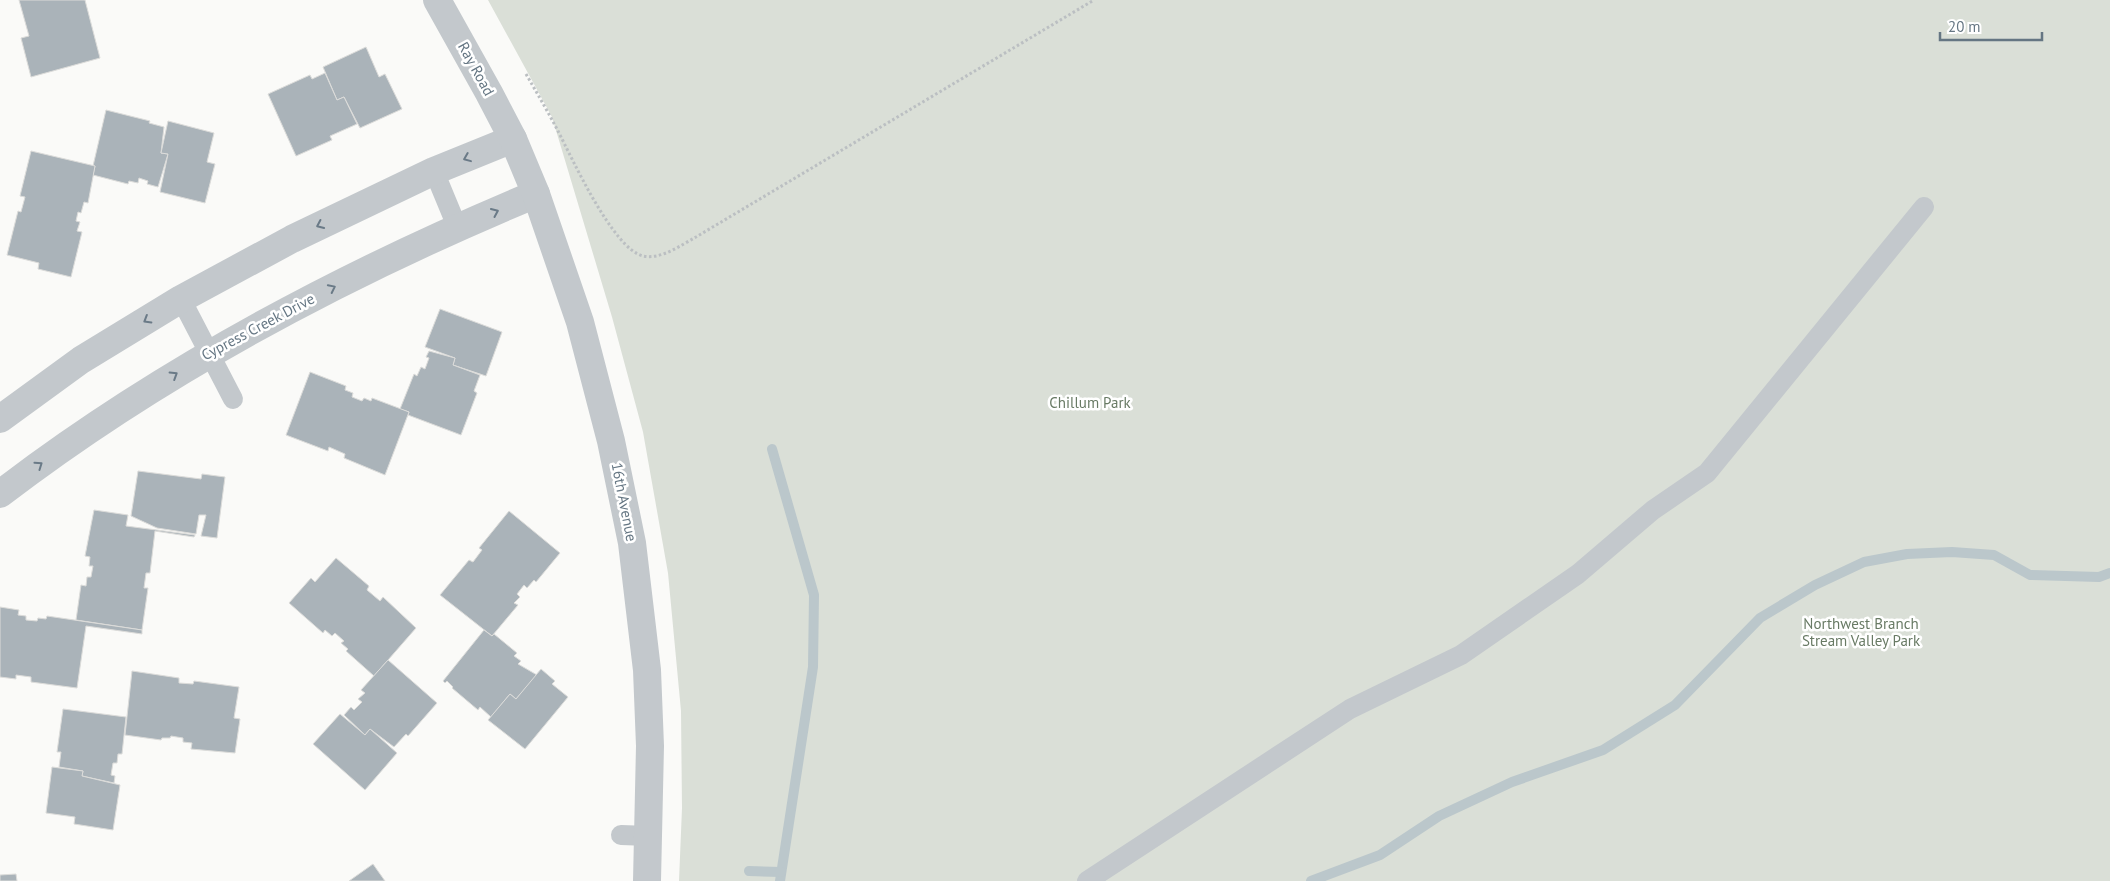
<svg xmlns="http://www.w3.org/2000/svg" width="2110" height="881" viewBox="0 0 2110 881" font-family="'PT Sans',sans-serif">
	<rect width="100%" height="100%" fill="#fafaf8"/>
	<path fill="#dadfd7" d="M488 0H2110V881H679L682 808 681 711 668 573 643 432 612 317 552 117Z"/>
	<g fill="none" stroke-linecap="round" stroke-linejoin="round">
		<g stroke="#bbc7cb" stroke-width="10">
			<path d="M772 449 814 595 813 667 780 881"/>
			<path d="M749 871 781 872"/>
			<path d="M1311 881 1380 855 1439 816 1512 782 1603 750 1675 705 1760 618 1815 585 1864 562 1907 554 1952 552 1994 555 2030 575 2099 577 2110 573"/>
		</g>
	</g>
	<g fill="#aab3b9" stroke="#dcdcda">
		<path d="M19 0H85L100 58 31 77 21 38 29 36Z"/>
		<path d="M366 47 379 77 385 74 402 109 360 128 344 97 337 100 323 67Z"/>
		<path d="M325 73 337 100 344 97 357 124 330 136 332 140 296 156 268 94 310 75 312 79Z"/>
		<path d="M106 110 150 121 149 123 164 127 161 153 168 154 158 187 147 184 148 181 139 178 138 183 129 181 128 184 93 175 95 166H93Z"/>
		<path d="M168 121 214 133 207 162 215 164 205 203 160 192 168 154 161 153Z"/>
		<path d="M31 151 95 166 88 203 84 202 81 213 78 212 76 221 80 222 77 231 82 232 71 277 38 269 39 263 7 255 18 211 21 212 25 197 20 196Z"/>
		<path d="M440 309 502 332 486 376 453 365 455 358 425 347Z"/>
		<path d="M429 351 455 358 453 365 480 375 474 391 477 393 461 435 408 415 409 412 400 409 414 374 417 376 421 367 425 369 429 358 426 357Z"/>
		<path d="M310 372 346 386 345 390 353 393 352 397 362 401 364 398 371 401 372 398 409 412 385 475 344 458 345 454 329 447 328 451 286 435Z"/>
		<path d="M138 471 201 479 202 474 225 477 217 538 201 536 206 515H199L196 534 157 528 131 516Z"/>
		<path d="M94 510 128 515 126 526 195 535 194 537 155 531 150 573H146L144 588H148L142 630 76 620 81 585 86 586 87 577H91L93 566H89L90 557 85 556Z"/>
		<path d="M509 511 560 553 536 582 534 580 527 588 524 585 517 594 520 597 514 603 518 605 492 636 440 595 469 560 473 562 482 550 479 548Z"/>
		<path d="M336 558 369 586 367 590 380 601 383 597 416 628 374 676 346 651 348 649 341 643 344 641 335 633 332 636 325 630 323 633 289 603 311 578 315 582Z"/>
		<path d="M0 607 19 610 18 615 26 616V620L37 621 38 618 46 619 47 616 142 630V634L86 626 77 688 31 682V677L16 675V679L0 677Z"/>
		<path d="M484 630 492 636 494 634 517 653 514 656 521 661 518 664 537 675 516 699 510 694 491 717 480 707 478 710 452 688 453 687 447 681 445 683 443 681Z"/>
		<path d="M388 660 437 703 408 736 406 734 394 747 370 729 365 735 344 715 351 707 354 710 362 702 358 699 365 693 361 690Z"/>
		<path d="M541 669 555 681 552 684 568 697 525 749 488 720 510 694 516 699Z"/>
		<path d="M132 671 179 678V683L193 684 194 681 239 687 234 718 240 719 235 753 191 749 192 743 183 742V738L171 736 170 738H162L161 740 125 735Z"/>
		<path d="M63 709 126 717 122 754H118L117 763H113L111 775 115 776 114 783 82 776 83 771 59 767 61 752H57Z"/>
		<path d="M340 714 365 735 370 729 397 753 365 790 313 744Z"/>
		<path d="M52 767 83 771 82 776 120 785 113 830 74 824 75 817 46 813Z"/>
		<path d="M373 864 385 881H349Z"/>
		<path d="M16 874 17 881H0V875Z"/>
	</g>
	<g fill="none" stroke-linecap="round" stroke-linejoin="round">
		<path stroke="#bbbfc2" stroke-width="3" stroke-dasharray="2.5 2.5" stroke-linecap="butt" d="M526 74C537 93 548 112 558 131 572 158 613 249 643 256 661 260 681 245 696 237L1094 0"/>
		<g stroke="#c3c8cc" stroke-width="20">
			<path d="M434 171 458 229"/>
			<path d="M181 299 233 399"/>
			<path d="M621 835 649 836"/>
			<path d="M1087 881 1350 709 1461 655 1578 574 1653 510 1707 473 1924 207"/>
		</g>
		<g stroke="#c3c8cc" stroke-width="28">
			<path d="M0 419 81 360 181 299 292 239 434 171 513 139"/>
			<path d="M0 494C163 369 346 273 536 194"/>
		</g>
		<path stroke="#c3c8cc" stroke-width="28" d="M437 0 489 93 513 139 536 194 580 322 611 441 632 543 647 670 650 746 647 881"/>
	</g>
	<defs><path id="oneway-chevron" d="M-2-3.5L2.5 0L-2 3.5" fill="none" stroke-width="1.6" stroke-linecap="round" stroke-linejoin="round" transform="scale(1.25)"/></defs>
	<g stroke="#6a7a87">
		<use href="#oneway-chevron" transform="translate(467 158) rotate(158)"/>
		<use href="#oneway-chevron" transform="translate(495 212) rotate(-24)"/>
		<use href="#oneway-chevron" transform="translate(320 225) rotate(155)"/>
		<use href="#oneway-chevron" transform="translate(332 288) rotate(-26)"/>
		<use href="#oneway-chevron" transform="translate(147 320) rotate(149)"/>
		<use href="#oneway-chevron" transform="translate(174 375) rotate(-32)"/>
		<use href="#oneway-chevron" transform="translate(39 465) rotate(-35)"/>
	</g>
	<g text-anchor="middle" stroke-width="5" stroke-linejoin="round" paint-order="stroke">
		<g font-size="15" fill="#657683" stroke="#fff">
			<text transform="translate(476 69) rotate(61)" y="5">Ray Road</text>
			<text transform="translate(258 327) rotate(-28)" y="5">Cypress Creek Drive</text>
			<text transform="translate(624 502) rotate(79)" y="5">16th Avenue</text>
		</g>
		<g font-size="15" fill="#687a64" stroke="#fff">
			<text x="1090" y="408">Chillum Park</text>
			<text x="1861" y="629">Northwest Branch<tspan x="1861" dy="17">Stream Valley Park</tspan></text>
		</g>
	</g>
	<path d="M1940 32v8h102v-8" fill="none" stroke="#657683" stroke-width="2.5"/>
	<text x="1948" y="32" font-size="15" fill="#657683" stroke="#ffffff" stroke-width="4" paint-order="stroke">20 m</text>
</svg>
